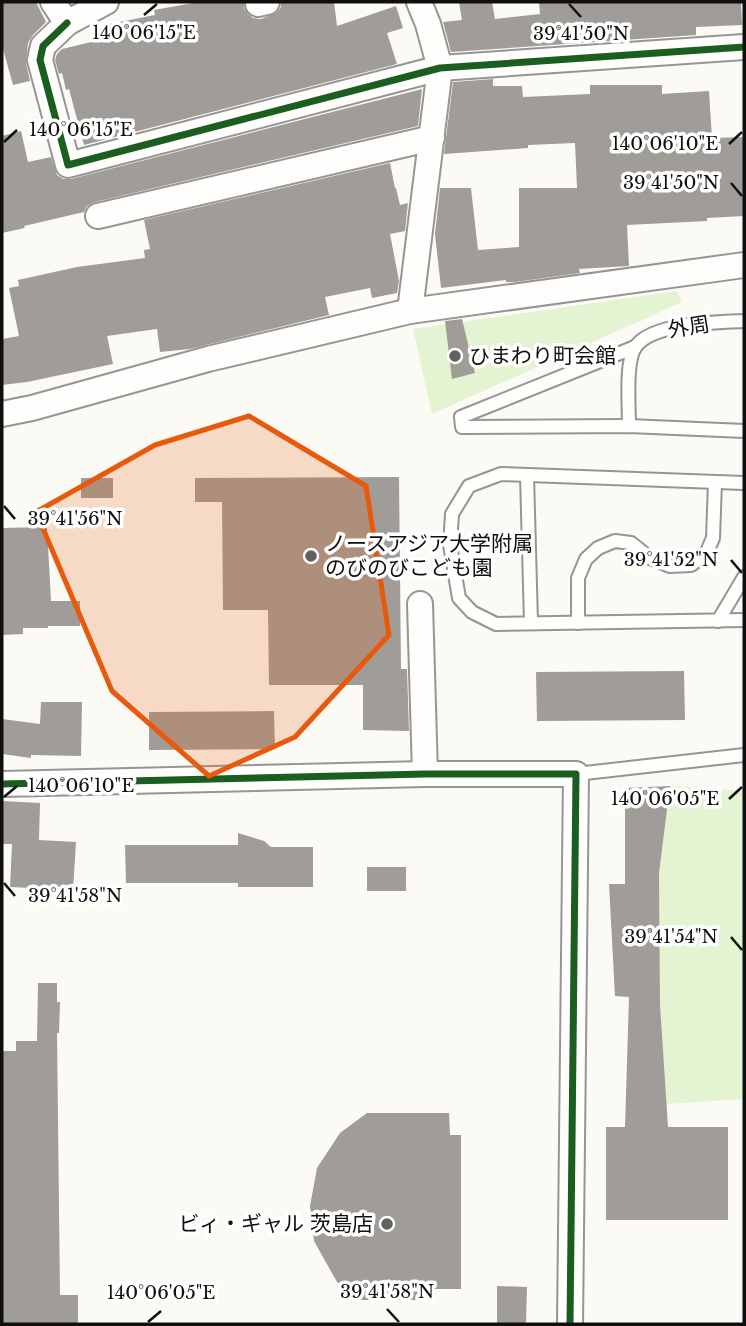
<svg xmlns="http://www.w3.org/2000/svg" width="746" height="1326" viewBox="0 0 746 1326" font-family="'Libre Baskerville','Noto Sans JP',serif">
	<rect width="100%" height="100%" fill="#fcfaf4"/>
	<g fill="#e4f3d1">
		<path d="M677 291 682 302 432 414 413 329Z"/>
		<path d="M670 786 744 791V1099L666 1104 660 1004 659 873Z"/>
	</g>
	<g fill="#a09d99">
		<path d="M2 2H36L46 22 33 35 28 43 26 63 30 81 13 85 2 45Z"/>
		<path d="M199 2H244V8L248 14 253 18 261 19 276 13 281 7V2H334L337 26 396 6 403 28 387 33 397 64 84 145 69 89 66 90 62 73 59 74 55 60 57 54 62 49 112 37 109 24 155 15 154 10Z"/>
		<path d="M459 2H492L495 19 540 14 539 2H741L742 25 696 27V35L451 52 443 22 462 20Z"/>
		<path d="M493 79V86H522L523 97 590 94V85H662V94L709 91 712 138 744 137V216L707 218V221L627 225 629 266 579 269 580 273 515 282H506V280L441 288 435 234 440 188H471L478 250 519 247V188H577L575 143 528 145V148L444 154 453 82Z"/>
		<path d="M422 89 418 126 95 202 87 206 84 212 24 226 25 228 2 233V136L21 131 28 162 51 157 57 175 63 179H71Z"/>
		<path d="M390 163 395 188H396L400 205 408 203 405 231 390 234 399 281 397 293 372 298 370 288 325 297 329 315 190 349 160 352 157 329 107 336 113 364 27 382 2 385V339L19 336 9 288 19 286 18 280 77 267 145 258 144 250 150 249 144 220Z"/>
		<path d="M462 319 475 373 452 379 445 321Z"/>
		<path d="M399 477 401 669H407L409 731 363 730V685H269L268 610H223L222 502H195V478Z"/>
		<rect x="81" y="478" width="32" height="20"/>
		<path d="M47 527 51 601H80V626H48V628H23V634L2 635V528Z"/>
		<path d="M684 671 685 720 537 721 536 672Z"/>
		<path d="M41 702H82L81 756 31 755V758L2 754V719L40 724Z"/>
		<path d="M274 711 275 749 149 750V712Z"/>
		<path d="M670 786 659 873 660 1004 668 1127H728V1220H606V1127H625L629 997 615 996 609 884H625V788Z"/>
		<path d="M3 801 40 803 39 840 76 842 73 890 10 887 12 844H2Z"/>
		<path d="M238 833 264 841 271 847H313V887H238V883H126L125 845H238Z"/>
		<rect x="367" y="867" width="39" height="24"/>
		<path d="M38 983H57V1002H60L59 1033H57L60 1295H78V1324H2V1051H16V1041H37Z"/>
		<path d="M367 1113H449L450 1135H461V1289H426V1300H360L337 1282 314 1241 310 1206 317 1168 340 1133Z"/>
		<path d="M497 1286 527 1287 526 1324H497Z"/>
	</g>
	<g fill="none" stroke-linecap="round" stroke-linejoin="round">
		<defs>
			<g id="lane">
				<path d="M635 347 461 417 462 427 629 426 744 431"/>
				<path d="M629 426C629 406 625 360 636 346 653 323 717 322 744 321"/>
				<path d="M527 475 531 623"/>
				<path d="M744 483 501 474 469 486 452 514 450 545 459 598 472 612 496 624 744 620"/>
				<path d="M718 621 744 577"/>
				<path d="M578 623V578L586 559 598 548 615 541 631 543 650 558 670 566 691 565 706 554 713 538 715 482"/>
				<path d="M576 774 744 755"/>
			</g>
			<g id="street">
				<path d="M53 2 67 23 106 2"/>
				<path d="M258 4 267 2"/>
				<path d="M67 23 43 46 40 60 68 165 440 68 744 47"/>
				<path d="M98 216 432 138"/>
				<path d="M410 311 440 68 428 24 419 2"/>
				<path d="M2 414 32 408 208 359 410 311 744 265"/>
				<path d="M420 604 425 774"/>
				<path d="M2 784 425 774H576L570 1324"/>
			</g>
		</defs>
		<use href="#lane" stroke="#969592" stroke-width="16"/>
		<use href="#street" stroke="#969592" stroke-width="28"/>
		<use href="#lane" stroke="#fffefd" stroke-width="12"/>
		<use href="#street" stroke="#fffefd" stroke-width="24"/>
		<defs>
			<g id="cycleway">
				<path d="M67 23 43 46 40 60 68 165 440 68 744 47"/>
				<path d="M2 784 425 774H576L570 1324"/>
			</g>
		</defs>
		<use href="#cycleway" stroke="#fff" stroke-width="11"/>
		<use href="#cycleway" stroke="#1b5e20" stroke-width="7"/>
	</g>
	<path fill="#e8590c" fill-opacity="0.2" stroke="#e8590c" stroke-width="5" stroke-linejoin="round" d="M249 416 366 486 389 635 295 737 209 776 112 691 36 512 155 445Z"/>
	<path fill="none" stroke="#0f0f0f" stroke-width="2.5" d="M569 4 581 17M144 15 157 4M4 142 17 130M729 144 742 132M731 183 742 196M4 506 15 519M731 560 742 573M4 797 17 786M729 799 742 787M4 883 15 896M731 937 742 950M387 1309 399 1322M148 1322 161 1311"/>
	<g fill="#62615f" stroke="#fff" stroke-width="2.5">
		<circle cx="455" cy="356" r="7"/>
		<circle cx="311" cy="556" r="7"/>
		<circle cx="387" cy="1224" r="7"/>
	</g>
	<g text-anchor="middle" stroke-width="7" stroke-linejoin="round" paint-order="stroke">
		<g font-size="21" fill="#0f0f0f" stroke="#fff">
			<text transform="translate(689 327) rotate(-9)" y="7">外周</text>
		</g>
		<g font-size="21" fill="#0f0f0f" stroke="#fff" text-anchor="start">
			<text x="469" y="363">ひまわり町会館</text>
			<text x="325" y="551">ノースアジア大学附属<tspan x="325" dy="24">のびのびこども園</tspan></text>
			<text x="373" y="1231" text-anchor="end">ビィ・ギャル 茨島店</text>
		</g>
	</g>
	<g font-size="18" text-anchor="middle" fill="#0f0f0f" stroke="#fff" stroke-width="7" stroke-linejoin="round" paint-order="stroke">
		<text x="144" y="39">140°06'15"E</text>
		<text x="581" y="40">39°41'50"N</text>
		<text x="81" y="136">140°06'15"E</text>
		<text x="665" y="150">140°06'10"E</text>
		<text x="671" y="189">39°41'50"N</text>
		<text x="75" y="525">39°41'56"N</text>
		<text x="671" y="566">39°41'52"N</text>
		<text x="81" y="792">140°06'10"E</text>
		<text x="665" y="805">140°06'05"E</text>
		<text x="75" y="902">39°41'58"N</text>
		<text x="671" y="943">39°41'54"N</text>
		<text x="387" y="1298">39°41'58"N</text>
		<text x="161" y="1299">140°06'05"E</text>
	</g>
	<rect width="746" height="1326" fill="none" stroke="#0f0f0f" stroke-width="7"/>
</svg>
